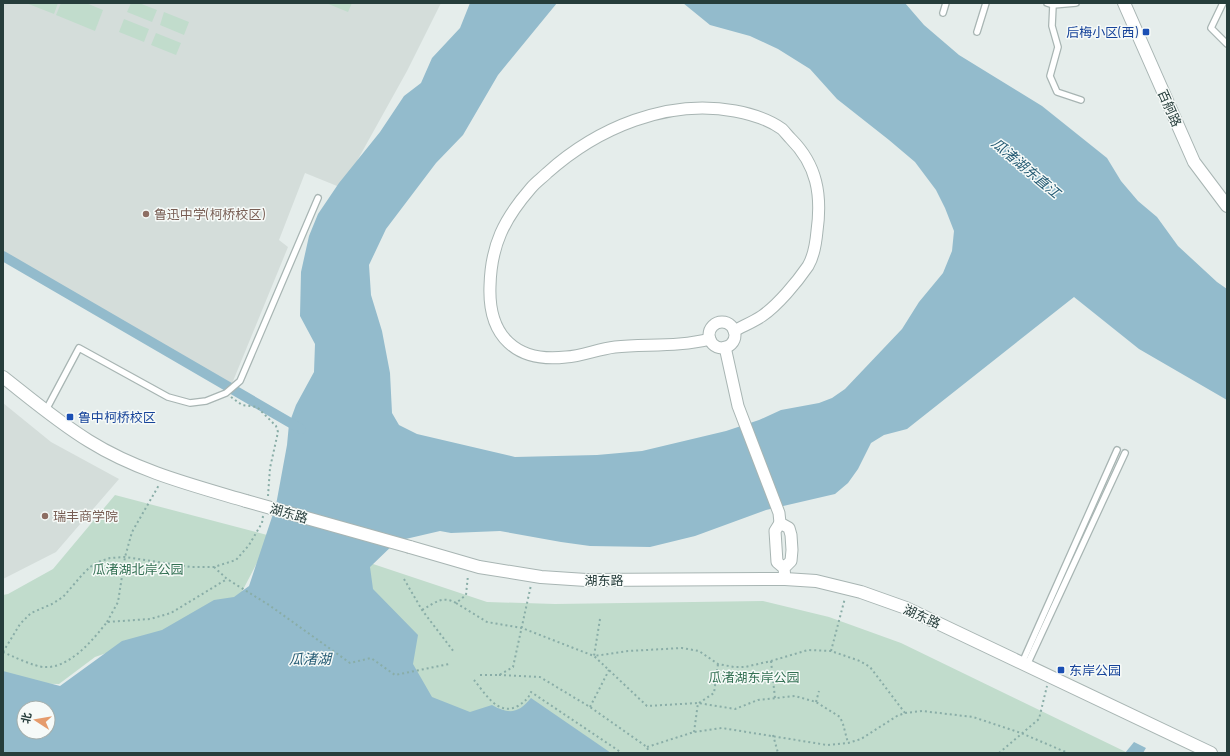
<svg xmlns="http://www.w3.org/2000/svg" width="1230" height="756" viewBox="0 0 1230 756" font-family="Barlow,'Noto Sans SC',sans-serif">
	<rect width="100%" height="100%" fill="#e5edeb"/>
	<g fill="#d4ddda">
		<path d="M3 3H441L407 71 342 188 305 173 279 240 288 247 231 386 3 256Z"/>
		<path d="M3 403 51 442 119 479 56 552 3 579Z"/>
	</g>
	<g fill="#c1dccc">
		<path d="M26 3H58L54 14Z"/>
		<path d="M61 3H86L103 10 95 31 56 15Z"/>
		<path d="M131 3H139L157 10 152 22 127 12Z"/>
		<path d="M326 3H352L348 12Z"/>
		<path d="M164 12 189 22 184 35 160 25Z"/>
		<path d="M124 19 149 29 144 42 119 32Z"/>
		<path d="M156 33 181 43 176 55 151 45Z"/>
		<path d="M115 495 271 536 235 605 150 638 95 657 59 684 14 683 3 677V595L8 594 53 569Z"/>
		<path d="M367 562 487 602 555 604 763 601 829 617 901 643 1128 753H608L510 722 425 705 364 593Z"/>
	</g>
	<g fill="#93bbcc" fill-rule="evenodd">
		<path d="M470 3H557L498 75 463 135 436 163 386 229 369 265 371 295 382 331 390 373 392 413 399 425 417 434 515 457 597 455 642 451 726 431 759 420 781 410 819 403 832 398 845 389 902 329 919 302 943 273 952 251 954 231 945 208 936 190 915 162 889 140 837 99 810 69 778 49 750 36 710 25 683 3H905L924 25 959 55 1042 106 1107 158 1121 181 1138 201 1157 217 1178 246 1217 282 1227 289V400L1139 349 1074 297 907 429 884 435 871 443 858 469 848 483 835 494 766 510 695 536 650 547 590 546 561 542 500 531 451 533 440 531 397 541 370 567 373 589 418 635 413 664 432 697 470 712 492 705C509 715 519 713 531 698L611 753H3V671L60 686 122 641 162 630 214 600 234 597 249 586 276 505 287 445 289 424 296 405 314 372 315 344 300 316 301 272 309 236 318 214 339 183 380 132 404 96 421 83 432 58 460 28ZM24 708H48V732H24Z"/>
		<path d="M1134 742 1146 748 1143 753H1125Z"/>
	</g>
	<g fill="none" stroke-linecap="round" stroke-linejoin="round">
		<path stroke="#93bbcc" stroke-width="10" d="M3 256 301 429"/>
		<defs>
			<g id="service">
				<path d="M1047 3 1053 5 1076 3"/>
				<path d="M1223 3 1211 28 1227 44"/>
				<path d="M1053 5 1052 26 1058 47 1050 76 1057 92 1081 100"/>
				<path d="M943 13 946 3"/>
				<path d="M977 32 986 3"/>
				<path d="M46 410 79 348 168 397 190 403 206 401 226 393 240 381 318 198"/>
				<path d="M1022 663 1117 450"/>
				<path d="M1027 665 1125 453"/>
			</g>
			<g id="minor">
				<circle cx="722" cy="335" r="13"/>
				<path d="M710 339C679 347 646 344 615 347 598 349 582 356 566 357 516 363 488 336 490 286 491 245 504 219 531 188 536 182 542 178 547 173 597 128 668 98 735 111 751 114 768 119 782 129 785 132 788 136 791 139 817 165 822 195 817 231 816 242 814 256 808 266 797 282 778 305 762 316 753 322 743 326 734 331"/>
				<path d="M725 347 738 406 779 513 780 523"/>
				<path d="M784 568 777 562 775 531 780 523 789 528 791 535 792 550 791 561 784 568 785 579"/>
			</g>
			<g id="tertiary">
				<path d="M1124 3 1194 162 1227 206"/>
				<path d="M3 377C31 399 58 422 89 441 137 471 192 485 246 501"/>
				<path d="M410 547 479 567 541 577 586 580 785 579 816 581 861 592 906 608 1211 753"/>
			</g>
		</defs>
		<use href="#service" stroke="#a8b5b3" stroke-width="8"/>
		<use href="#minor" stroke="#a8b5b3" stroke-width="13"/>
		<use href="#tertiary" stroke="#a8b5b3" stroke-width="14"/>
		<g stroke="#89ada7" stroke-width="2" stroke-dasharray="2 3" stroke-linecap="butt">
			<path d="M231 397 242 405 257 407 276 426 278 432 270 468 268 496"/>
			<path d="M214 567 227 579 269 605 350 663 371 658 395 675 449 664"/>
			<path d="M404 579 422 610 454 652"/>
			<path d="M456 603 487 622 522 628 594 656 647 706 698 703 735 709 758 700 795 696 816 702 840 717 843 724 848 743"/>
			<path d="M422 610C435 603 442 595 456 603L466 595 468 575"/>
			<path d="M600 619 594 656 628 651 682 648 699 651 718 664 734 667H745L771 661 808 650 831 651 860 661 870 667 905 713"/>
			<path d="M107 622 118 602 125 557 132 532 159 485"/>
			<path d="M831 651 845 598"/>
			<path d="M3 652 20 624 31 613 52 604 63 597 82 575 90 567 98 562 110 558 125 557 191 567H214L236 560 249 545 262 523 263 516"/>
			<path d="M3 652C12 656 35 667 44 667 69 669 93 640 107 622L150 619 171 613 227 579"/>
			<path d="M771 661 775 698"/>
			<path d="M480 675H499L513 667 531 585"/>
			<path d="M499 675 540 677 590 707 647 747 649 753"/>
			<path d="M474 680C485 693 498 717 518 706 524 702 529 698 531 692L622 753"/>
			<path d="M816 702 819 691"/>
			<path d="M699 703 714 693 718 664"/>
			<path d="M590 707 609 670"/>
			<path d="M694 732 698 703"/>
			<path d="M773 735 778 753"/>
			<path d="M647 747 694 732 722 728 827 745 848 743 861 739 897 716 905 713 922 711 973 717 1021 733 1068 753"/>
			<path d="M999 753 1039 719 1047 686"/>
		</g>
		<use href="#service" stroke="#fff" stroke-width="5.5"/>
		<use href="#minor" stroke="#fff" stroke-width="11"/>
		<use href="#tertiary" stroke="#fff" stroke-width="12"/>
		<defs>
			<path id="tertiary-bridge" d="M246 501 410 547"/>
		</defs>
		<use href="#tertiary-bridge" stroke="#a8b5b3" stroke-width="14" stroke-linecap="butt"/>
		<use href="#tertiary-bridge" stroke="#fff" stroke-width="12"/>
	</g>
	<g fill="#1a4fb4" stroke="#f6faf8" stroke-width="1.5">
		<rect x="1142" y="28" width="8" height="8" rx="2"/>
		<rect x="66" y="413" width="8" height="8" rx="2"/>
		<rect x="1057" y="666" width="8" height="8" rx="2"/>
	</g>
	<g fill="#8d6e63" stroke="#f6faf8" stroke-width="1.5">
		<circle cx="146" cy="214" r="4"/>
		<circle cx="45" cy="516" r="4"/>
	</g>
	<g text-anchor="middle" stroke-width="3" stroke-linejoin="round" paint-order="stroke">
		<g font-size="13" fill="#164399" stroke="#f6faf8" text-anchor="start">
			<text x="1138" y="37" text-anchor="end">后梅小区(西)</text>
			<text x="78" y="422">鲁中柯桥校区</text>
			<text x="1069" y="675">东岸公园</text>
		</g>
		<g font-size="13" fill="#263d3b" stroke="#f6faf8">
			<text transform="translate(1170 108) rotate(66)" y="5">百舸路</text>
			<text transform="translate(289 513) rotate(16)" y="5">湖东路</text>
			<text x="604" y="585">湖东路</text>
			<text transform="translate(922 616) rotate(24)" y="5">湖东路</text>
		</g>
		<g font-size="13" fill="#785e54" stroke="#f6faf8" text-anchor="start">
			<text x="154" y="219">鲁迅中学(柯桥校区)</text>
			<text x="53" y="521">瑞丰商学院</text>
		</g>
		<g font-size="13" fill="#347154" stroke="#f6faf8">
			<text x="138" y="574">瓜渚湖北岸公园</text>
			<text x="754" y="682">瓜渚湖东岸公园</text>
		</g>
		<g font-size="14" font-style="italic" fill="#255b74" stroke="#f6faf8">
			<text transform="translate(1026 168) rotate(40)" y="5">瓜渚湖东直江</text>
			<text x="310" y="664">瓜渚湖</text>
		</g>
	</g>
	<rect width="1230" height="756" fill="none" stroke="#263d3b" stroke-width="8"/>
	<g transform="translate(36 720) rotate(282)"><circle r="19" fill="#f6faf8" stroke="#a3aeac"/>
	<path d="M0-3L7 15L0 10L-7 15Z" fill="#e59b6c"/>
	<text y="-6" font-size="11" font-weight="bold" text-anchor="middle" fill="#263d3b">北</text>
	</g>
</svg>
